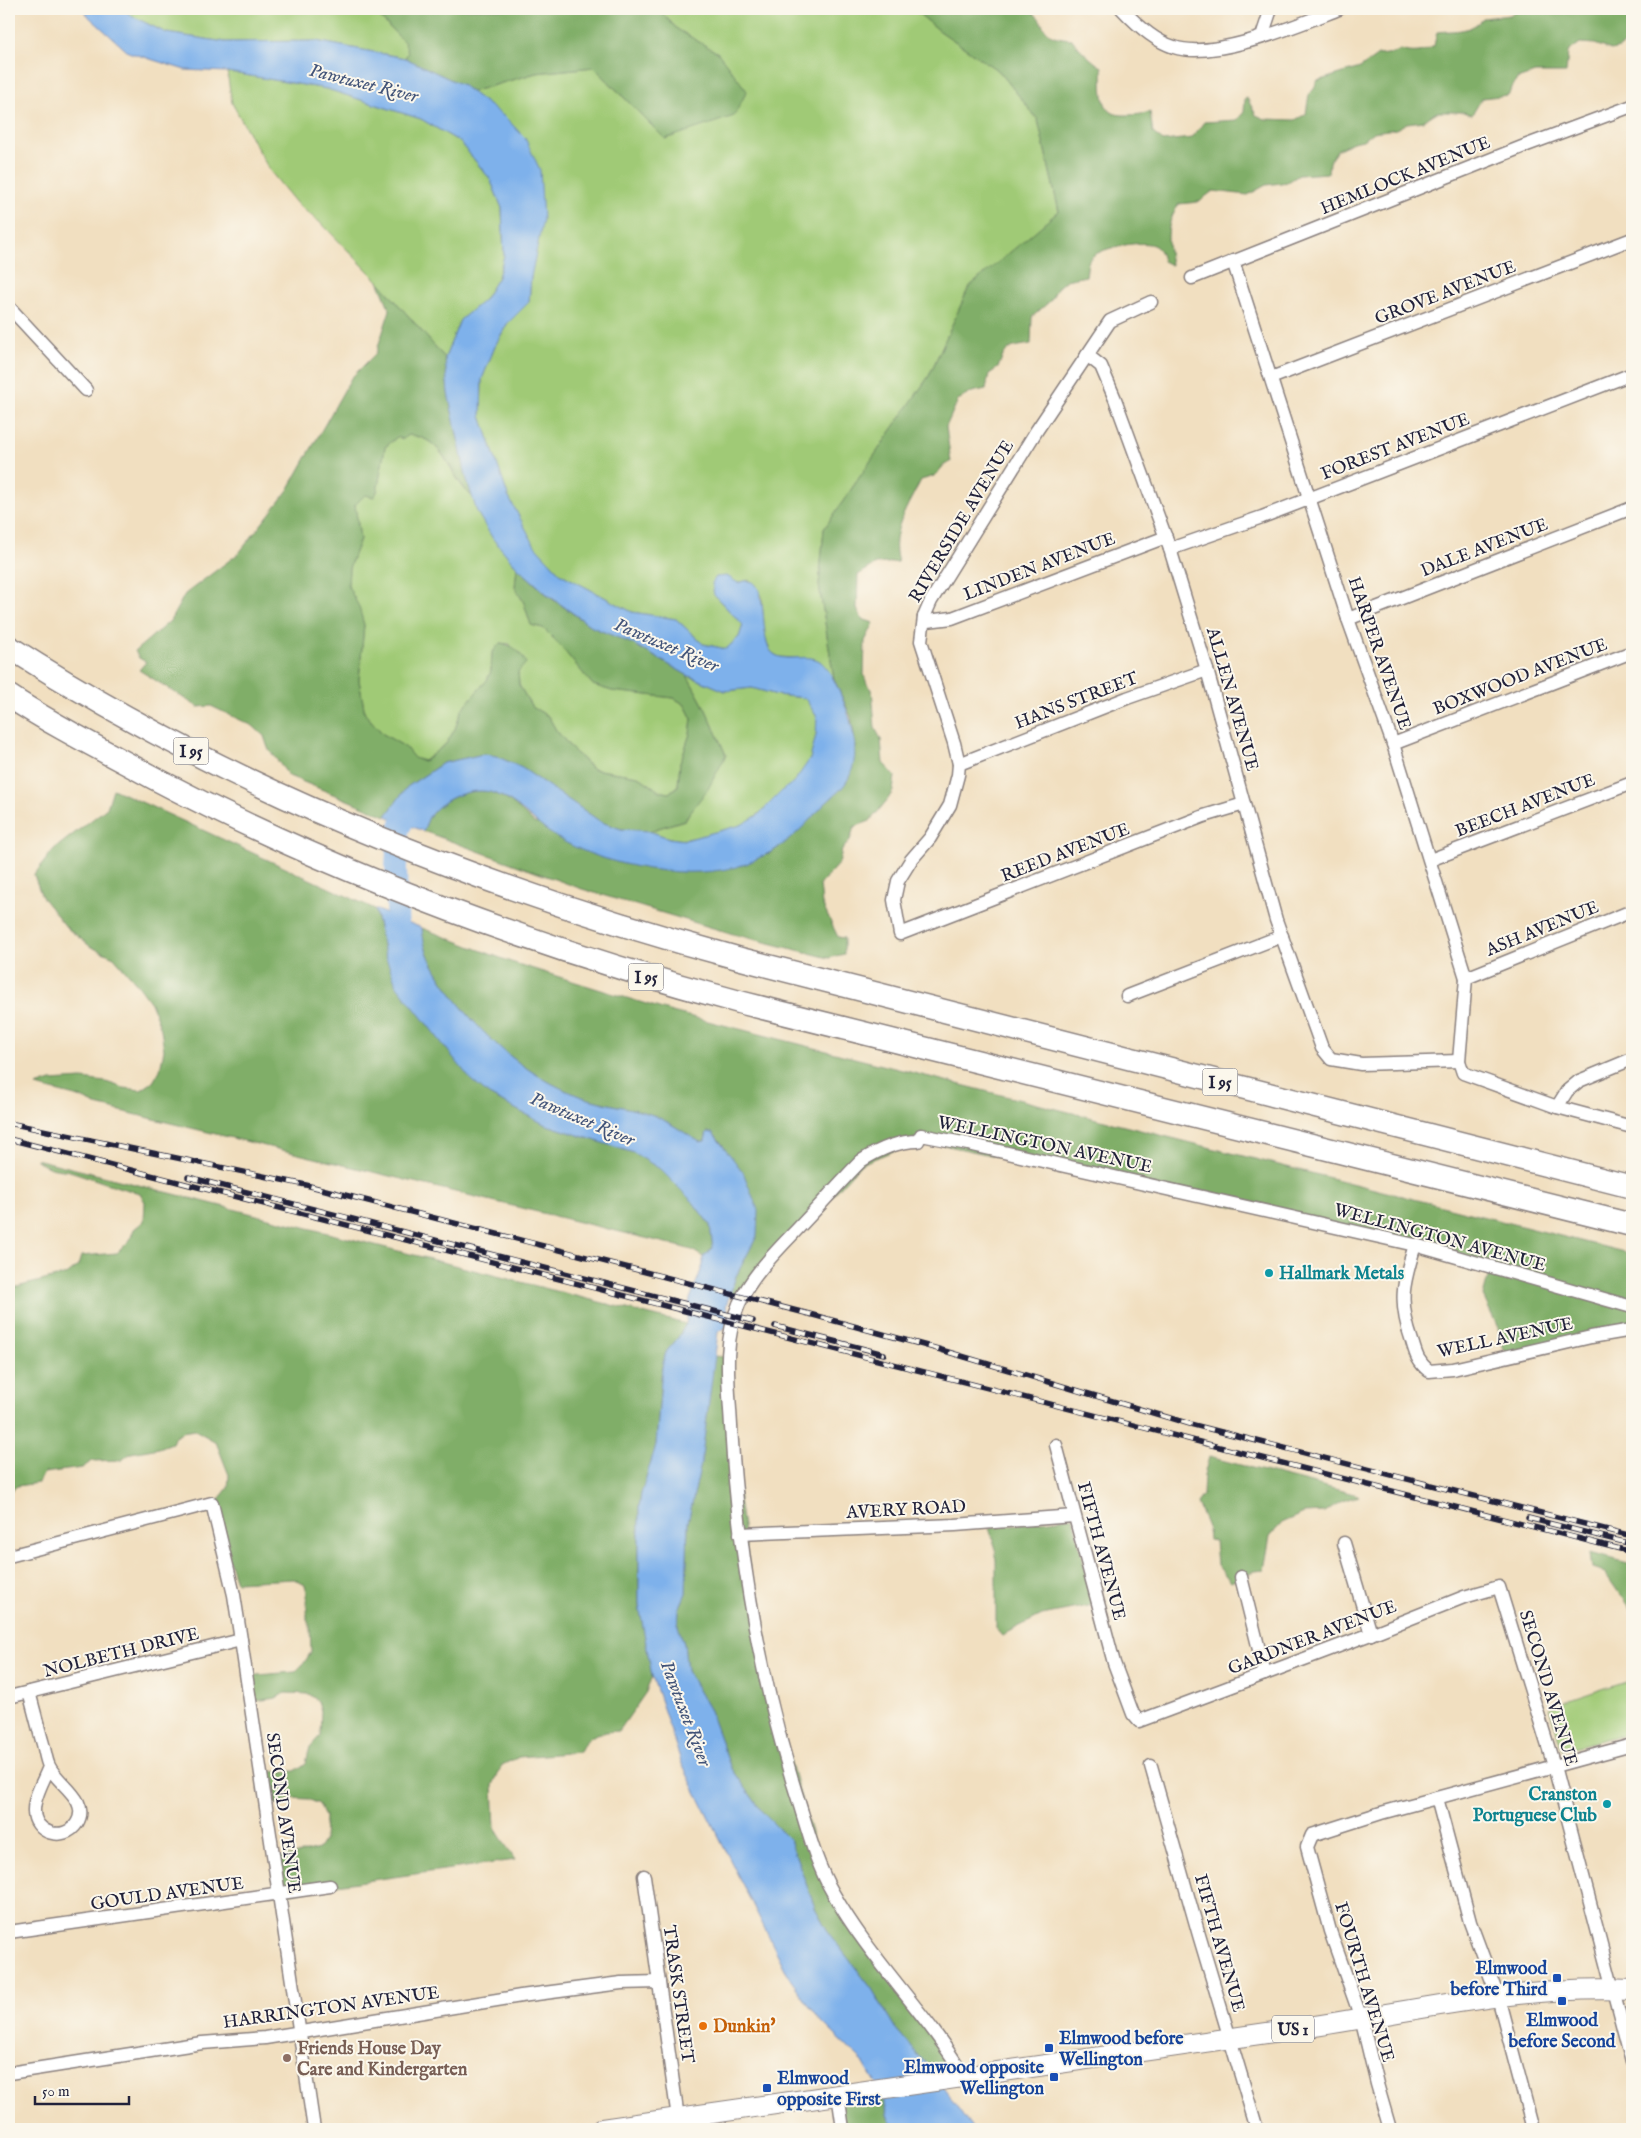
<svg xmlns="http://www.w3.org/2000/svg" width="1641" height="2138" viewBox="0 0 1641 2138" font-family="'IM FELL English',serif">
	<rect width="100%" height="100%" fill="#fbf7ec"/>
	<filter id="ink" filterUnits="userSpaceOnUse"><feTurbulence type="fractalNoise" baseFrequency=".02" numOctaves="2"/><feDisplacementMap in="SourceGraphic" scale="10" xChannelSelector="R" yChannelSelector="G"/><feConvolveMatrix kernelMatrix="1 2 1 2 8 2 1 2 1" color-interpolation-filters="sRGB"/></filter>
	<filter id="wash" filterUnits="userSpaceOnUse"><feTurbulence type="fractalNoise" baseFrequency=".0096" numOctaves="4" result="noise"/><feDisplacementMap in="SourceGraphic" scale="20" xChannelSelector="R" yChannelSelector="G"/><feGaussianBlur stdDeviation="1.12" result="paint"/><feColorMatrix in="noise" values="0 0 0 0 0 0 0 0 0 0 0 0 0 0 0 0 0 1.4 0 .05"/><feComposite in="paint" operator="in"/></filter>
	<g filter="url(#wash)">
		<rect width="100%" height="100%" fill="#f1dfc0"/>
		<g fill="#a0ca76" stroke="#617658">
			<path d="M125 9H372L405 43 408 53 405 58 316 41 225 42 166 33 130 15Z"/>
			<path d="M659 9H913L940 31 1000 72 1038 120 1059 212 969 287 929 376 824 529 819 585 834 679 821 662 814 659 779 657 771 652 764 637 762 596 749 580 738 583 714 595 743 625 739 637 726 649 703 644 676 619 632 612 561 574 535 547 508 496 481 416 482 379 496 344 507 324 529 302 531 277 506 118 471 92 536 73 594 67 665 139 718 53 677 29Z"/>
			<path d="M227 72 327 89 421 119 460 142 490 179 502 208 504 256 498 277 484 300 460 320 445 358 378 281 323 225 297 204 270 171 232 103Z"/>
			<path d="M409 435C443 438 447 469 466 491 468 493 470 494 472 496 476 501 475 509 478 514 490 533 502 551 517 567L515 587 524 603 531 625 543 628 556 641 593 685 612 691 674 698 685 705 692 719 690 734 680 763 678 785 669 793 659 791 638 776 593 769 571 748 556 730 548 716 532 707 519 685 518 672 510 644 500 643 492 653 491 671 487 680 462 709 455 729 446 744 424 761 414 759 405 747 383 734 365 714 359 680 364 625 348 586 349 568 360 539 355 505 365 495 377 492 385 447 397 437Z"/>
			<path d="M687 675 725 691 752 688 777 695 805 698C808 704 815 711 817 718 819 728 814 749 810 759 802 777 759 817 742 825 730 830 700 837 686 839 674 841 661 835 649 831L685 820 726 755 706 710Z"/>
			<path d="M1632 1679V1732L1562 1750 1549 1707Z"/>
		</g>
		<g fill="#80ae67" stroke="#516851">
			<path d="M372 9H658L677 29 718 53 747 91 734 116 665 139 594 67 536 73 471 92 462 85 405 58 408 53 405 43Z"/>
			<path d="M913 9H1031L1033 13C1041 18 1040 22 1045 29 1051 38 1063 38 1072 39 1075 45 1095 64 1102 67 1103 86 1098 114 1122 115 1132 115 1140 115 1150 112L1153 133 1163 141 1192 138 1204 122 1237 120 1244 112 1245 99 1247 98 1256 115 1265 119 1295 120 1306 114 1309 94 1314 89 1317 81 1360 68 1378 55 1395 53 1400 50C1413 54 1423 53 1434 46L1437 32C1456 30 1470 33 1483 18L1510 15 1518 9H1544L1568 13 1575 9H1632V40L1619 48 1611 50 1595 44 1580 43 1568 52 1566 73H1535L1517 79 1508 95 1482 98 1472 115 1463 112H1437L1423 121 1407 123 1396 129 1373 132 1363 140 1353 142 1337 150 1329 162 1328 173 1299 175 1288 182 1266 185 1248 195 1213 191 1198 202 1179 204C1165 223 1167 242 1171 265L1163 261C1161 254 1160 248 1153 245 1140 240 1096 248 1089 260 1087 264 1087 271 1086 276L1066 280 1058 287 1050 301 1032 317 1031 344C1008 348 1006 346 998 368L989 374 986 389 972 392 958 400 946 427 951 462 944 465 935 476 921 480C908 506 889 532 898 562L876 564 858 575 857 609 862 619 874 623 865 641 864 675 867 684 872 689 875 728 881 739 883 763 895 776 893 791 888 799 870 821 854 827 850 840 842 850 839 863 820 884 822 904 838 937 844 938V954L829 958 733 934 582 889 423 831C425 827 427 821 429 817 442 798 472 786 494 793 510 799 522 812 534 823L718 870 745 864 774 851 841 789 851 774 856 747 851 717 834 679 819 585 824 529 929 376 969 287 1059 211 1038 120 1000 72 940 31Z"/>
			<path d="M378 281 445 358 448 393 467 480 473 497C448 476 447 438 409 435L403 439 397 437 385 447 377 492 374 497 365 495 355 505 360 539 349 568 348 586 359 607 364 625 359 680 365 714 383 734 405 747 414 758 424 761 446 744 455 729 462 709 487 680 491 671 492 653 500 643C513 645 520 651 526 663L518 672 519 685 532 707 548 716 556 730 571 748 592 769 638 776 659 791 669 793 678 786 680 763 690 734 692 719 685 705 674 698 612 691 593 685 556 641 543 628 531 625 524 603 515 587 517 567 548 596 592 627 633 644 687 675 706 710 726 755 708 789 684 820 649 831 621 829 601 822 522 768 496 756 484 754 443 763 407 787 386 816 289 776 268 748 264 736 253 726 211 706 198 707 139 670 146 662 139 658 135 651 170 621 185 594 239 553 288 490 351 378 376 353 390 310Z"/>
			<path d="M113 789 375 909 386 958 489 1095 544 1124 634 1153 660 1168 693 1202 710 1225 713 1248 703 1257 692 1250 674 1245 96 1105 79 1097 36 1086 51 1081 82 1079 106 1082 124 1088 141 1090 153 1082 160 1070 164 1050 161 1029 151 1003 137 984 114 957 91 947 67 928 42 897 34 875 54 849 107 808Z"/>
			<path d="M422 928 511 962 672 1012 1632 1254V1328L1507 1353 1504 1350 1498 1328 1483 1296 1491 1266 1388 1239 920 1140 861 1164 738 1301 730 1296 736 1276 757 1236 723 1145 713 1133 707 1132 705 1141 700 1142C684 1133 667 1120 650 1114 624 1106 594 1103 569 1092 520 1070 482 1036 451 993 437 973 423 953 422 928Z"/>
			<path d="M36 1159 686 1324 678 1338 666 1352 662 1367 656 1445 641 1494 639 1508V1605L652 1676 646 1692 619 1731C601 1732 587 1733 580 1752L519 1757 502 1765 493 1785 495 1828 515 1860 315 1888 279 1897 272 1860 319 1849 324 1841 325 1816 319 1804 308 1799 290 1798 284 1802 266 1806 259 1772 295 1771 306 1763 310 1747 320 1736 321 1711 318 1701 309 1694 285 1693 276 1698 256 1701 245 1676 295 1672 304 1663 311 1652 310 1626 307 1619V1592L305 1585 294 1579 236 1582 212 1508 228 1488 229 1475 216 1442 195 1430 182 1432 175 1436 172 1443 159 1448 131 1453 122 1460 92 1461 82 1468 44 1473 38 1483 17 1486 9 1493V1287H17L68 1274 78 1266 81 1256 117 1253 130 1240 134 1229 144 1221 145 1202 140 1193C117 1188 98 1180 76 1173 59 1167 52 1173 36 1159Z"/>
			<path d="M714 1356 727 1357 734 1466 765 1674 823 1874 962 2072 933 2076 926 2064 895 2028 872 1989 830 1935 815 1908 790 1840 763 1813 730 1766 709 1709 687 1671 684 1644 678 1626 679 1609 686 1593 688 1522 701 1463Z"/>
			<path d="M1209 1457 1358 1495 1359 1496 1342 1501 1324 1512 1304 1513 1283 1522 1270 1536 1264 1570 1254 1571 1231 1582 1217 1565 1215 1541 1209 1540 1208 1530 1197 1503 1203 1495 1204 1475Z"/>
			<path d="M1073 1517 1093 1605 1042 1615 1002 1635 996 1628V1549L989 1528Z"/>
			<path d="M1590 1553 1632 1564V1612L1605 1573 1592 1569Z"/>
			<path d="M880 2091 890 2120 897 2129H840L842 2094Z"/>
		</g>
		<g fill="#7eb1eb" stroke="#506a93">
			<path d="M84 9H125L130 15 166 33 225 42 316 41 405 58 462 85 506 118 525 138 540 170 543 219 531 277 529 302 507 324 496 344 482 379 481 416 508 496 535 546 561 574 632 612 676 619 703 644 726 649 739 637 743 625 714 595 712 583 716 577 727 576 738 583C741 582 746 580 749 581 768 582 760 636 770 650 781 666 807 651 821 662 831 671 837 686 842 698 854 725 864 764 841 789 834 796 826 802 819 810 803 827 788 844 767 854 760 857 753 861 746 864 692 883 604 867 556 837 536 825 515 800 494 793 472 786 442 798 429 817 427 821 425 827 423 831L386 816 407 787 443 763 484 754 496 756 522 768 601 822 621 829 649 831 669 838 685 840 741 825 758 815 784 789 794 782 810 759 816 735 817 717 805 698 777 695 752 688 725 691 687 675 633 644 592 627 548 595 517 567 493 539 477 512 467 480 448 393 445 358 460 320 484 300 498 277 504 256 502 208 490 179 460 142 421 119 327 89 227 72 185 70 128 52 87 15Z"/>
			<path d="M375 909 422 928C423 953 437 973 451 993 482 1036 520 1070 569 1092 594 1103 624 1106 650 1114 667 1120 684 1133 700 1142L705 1141 707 1132 713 1133 743 1172 758 1210 757 1236 736 1276 726 1306 729 1316 727 1327 718 1332 701 1463 688 1522 686 1593 679 1609 678 1626 684 1644 687 1671 709 1709 730 1766 763 1813 790 1840 815 1908 830 1935 872 1989 895 2028 926 2064 973 2129H897L890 2120 880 2091 863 2062 820 2020 790 1979 682 1764 652 1676 639 1605V1508L641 1494 656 1445 662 1367 666 1352 678 1338 686 1324 690 1299 703 1265V1257L713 1248 710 1225 693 1202 660 1169 634 1153 544 1124 489 1095 471 1080 397 986 386 958Z"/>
		</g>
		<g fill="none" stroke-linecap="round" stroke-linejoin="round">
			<path stroke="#7eb1eb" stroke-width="22" d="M402 948 398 940 396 868 398 830 412 804 420 798"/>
		</g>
	</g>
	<g filter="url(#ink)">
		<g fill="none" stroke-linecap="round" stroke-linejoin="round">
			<defs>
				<g id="street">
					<path d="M1122 9C1136 24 1154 41 1174 47 1214 61 1300 24 1339 9"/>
					<path d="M1262 36 1271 9"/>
					<path d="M1233 261 1348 619 1393 744 1466 978 1459 1061 1463 1073 1557 1107 1632 1127"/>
					<path d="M1192 278 1527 145 1632 106"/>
					<path d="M1151 302 1110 321 1037 430 931 601 924 617 921 641 954 743 959 764 958 775 950 805 930 838 911 860 898 881 894 900 900 934 1204 816 1244 804"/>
					<path d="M9 307 86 390"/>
					<path d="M1087 355 1101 366 1115 399 1170 549 1207 670 1276 920 1322 1048 1331 1059 1361 1064 1459 1061"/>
					<path d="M1271 378 1632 239"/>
					<path d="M1170 549 1262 517 1632 374"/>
					<path d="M924 617 927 621 952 618 1166 537"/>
					<path d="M1348 619 1632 508"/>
					<path d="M1393 744 1632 652"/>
					<path d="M959 764 1127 698 1207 670"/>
					<path d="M1430 860 1632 783"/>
					<path d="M1466 978 1632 911"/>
					<path d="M1127 996 1282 936"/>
					<path d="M1557 1107 1567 1091 1579 1081 1632 1059"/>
					<path d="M1415 1245C1403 1284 1398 1301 1412 1341 1416 1354 1417 1361 1429 1371L1453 1369 1591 1337 1632 1330"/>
					<path d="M1056 1445 1114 1663 1133 1714 1139 1721 1371 1634 1464 1597 1499 1587 1554 1766 1632 2062"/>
					<path d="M740 1534 955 1525 1074 1516"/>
					<path d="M1344 1543 1371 1634"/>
					<path d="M9 1556 212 1503 234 1595 241 1640 314 2129"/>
					<path d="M1241 1577 1265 1674"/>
					<path d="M29 1692C34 1710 38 1727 43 1744 45 1751 46 1760 49 1766 57 1784 91 1800 77 1823 64 1843 33 1833 34 1810 34 1796 44 1780 49 1767"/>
					<path d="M9 1697 241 1640"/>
					<path d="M1151 1766 1199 1935 1257 2129"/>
					<path d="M1437 1798 1470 1922 1498 1997 1533 2129"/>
					<path d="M644 1876 678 2118"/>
					<path d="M9 1932 330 1886"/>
					<path d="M9 2073 202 2043 265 2038 521 1996 621 1983 659 1982"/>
					<path d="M964 2076C925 2011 870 1959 833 1893 815 1862 807 1827 796 1793 759 1674 738 1550 731 1426 729 1386 722 1342 739 1304 752 1273 783 1245 805 1221 824 1201 842 1180 861 1161 878 1150 898 1141 918 1141L921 1135 968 1144 1415 1245 1632 1307"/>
					<path d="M838 2094 843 2129"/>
					<path d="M1390 2129 1377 2084 1361 2018 1330 1931 1307 1847 1312 1835 1381 1813 1632 1745"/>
				</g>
				<path id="primary" d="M602 2129C833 2095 1064 2062 1295 2029 1407 2013 1519 1984 1632 1990"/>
				<g id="highway">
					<path d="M9 647C233 791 485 890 741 959L1632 1187"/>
					<path d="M9 696C54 726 104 751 152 777 340 876 539 949 743 1003L1632 1225"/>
				</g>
			</defs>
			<use href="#street" stroke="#8a807e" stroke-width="15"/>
			<use href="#primary" stroke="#8a807e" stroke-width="22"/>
			<use href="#highway" stroke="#8a807e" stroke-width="25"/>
			<use href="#street" stroke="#fff" stroke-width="12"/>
			<use href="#primary" stroke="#fff" stroke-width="20"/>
			<use href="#highway" stroke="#fff" stroke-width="22"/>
			<defs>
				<g id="rail">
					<path d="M9 1123 306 1185 813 1315 938 1349 1190 1424 1632 1536"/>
					<path d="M9 1139 1632 1552"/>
					<path d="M188 1177 753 1321"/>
					<path d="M775 1326 884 1354"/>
					<path d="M1528 1518 1632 1544"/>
				</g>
			</defs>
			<use href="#rail" stroke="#22223b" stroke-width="5.5"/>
			<use href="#rail" stroke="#fbf7ec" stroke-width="4" stroke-dasharray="11" stroke-linecap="butt"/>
		</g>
	</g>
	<g fill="#0f9aa8" stroke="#fbf7ec" stroke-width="2">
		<circle cx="1269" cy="1273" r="5"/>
		<circle cx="1607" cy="1804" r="5"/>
	</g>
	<g fill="#1a4fb4" stroke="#fbf7ec" stroke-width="2">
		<rect x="1552" y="1973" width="10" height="10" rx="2.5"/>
		<rect x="1557" y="1996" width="10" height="10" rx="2.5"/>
		<rect x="1044" y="2043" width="10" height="10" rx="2.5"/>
		<rect x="1049" y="2072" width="10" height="10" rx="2.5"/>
		<rect x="762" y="2083" width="10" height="10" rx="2.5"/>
	</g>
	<circle fill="#e8710a" stroke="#fbf7ec" stroke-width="2" cx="703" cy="2026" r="5"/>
	<circle fill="#8d6e63" stroke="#fbf7ec" stroke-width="2" cx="287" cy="2058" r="5"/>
	<g text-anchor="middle" stroke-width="4" stroke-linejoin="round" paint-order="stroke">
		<g fill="#fbf7ec" stroke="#636270" stroke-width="1">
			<rect x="173.5" y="737.5" width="35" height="27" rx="4"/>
			<rect x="628.5" y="963.5" width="35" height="27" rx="4"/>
			<rect x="1202.5" y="1068.5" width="35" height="27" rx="4"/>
			<rect x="1272" y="2015.5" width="42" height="27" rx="4"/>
		</g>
		<g font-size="16" font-weight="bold" fill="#22223b">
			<text x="191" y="757">I 95</text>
			<text x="646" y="983">I 95</text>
			<text x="1220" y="1088">I 95</text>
			<text x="1293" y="2035">US 1</text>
		</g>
		<g font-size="18" fill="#22223b" stroke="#fbf7ec">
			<text transform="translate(1405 175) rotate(-22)" y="6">HEMLOCK AVENUE</text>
			<text transform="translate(1445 292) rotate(-21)" y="6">GROVE AVENUE</text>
			<text transform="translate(1395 446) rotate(-21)" y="6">FOREST AVENUE</text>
			<text transform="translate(961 521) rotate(-59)" y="6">RIVERSIDE AVENUE</text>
			<text transform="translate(1484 547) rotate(-21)" y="6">DALE AVENUE</text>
			<text transform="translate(1039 566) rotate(-21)" y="6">LINDEN AVENUE</text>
			<text transform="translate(1380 653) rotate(71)" y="6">HARPER AVENUE</text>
			<text transform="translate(1520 676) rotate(-21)" y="6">BOXWOOD AVENUE</text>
			<text transform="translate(1233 699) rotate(74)" y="6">ALLEN AVENUE</text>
			<text transform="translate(1076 700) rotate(-21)" y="6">HANS STREET</text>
			<text transform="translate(1525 805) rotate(-21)" y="6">BEECH AVENUE</text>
			<text transform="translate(1065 852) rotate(-21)" y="6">REED AVENUE</text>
			<text transform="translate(1542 928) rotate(-22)" y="6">ASH AVENUE</text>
			<text transform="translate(1045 1144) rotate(12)" y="6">WELLINGTON AVENUE</text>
			<text transform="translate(1440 1237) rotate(15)" y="6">WELLINGTON AVENUE</text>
			<text transform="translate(1505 1337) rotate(-12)" y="6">WELL AVENUE</text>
			<text transform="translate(906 1509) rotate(-3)" y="6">AVERY ROAD</text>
			<text transform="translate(1102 1551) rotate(75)" y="6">FIFTH AVENUE</text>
			<text transform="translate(1312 1637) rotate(-21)" y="6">GARDNER AVENUE</text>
			<text transform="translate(121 1652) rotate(-14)" y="6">NOLBETH DRIVE</text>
			<text transform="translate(1549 1688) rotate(73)" y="6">SECOND AVENUE</text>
			<text transform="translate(284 1813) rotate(82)" y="6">SECOND AVENUE</text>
			<text transform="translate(167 1893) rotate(-8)" y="6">GOULD AVENUE</text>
			<text transform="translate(1220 1943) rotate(74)" y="6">FIFTH AVENUE</text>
			<text transform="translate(1365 1982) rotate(73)" y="6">FOURTH AVENUE</text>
			<text transform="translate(679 1994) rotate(82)" y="6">TRASK STREET</text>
			<text transform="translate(331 2007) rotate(-8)" y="6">HARRINGTON AVENUE</text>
		</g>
		<g font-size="18" font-weight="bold" fill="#0d838f" stroke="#fbf7ec" text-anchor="start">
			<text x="1279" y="1279">Hallmark Metals</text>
			<text x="1597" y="1800" text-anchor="end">Cranston<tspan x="1597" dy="21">Portuguese Club</tspan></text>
		</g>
		<g font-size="18" font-weight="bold" fill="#164399" stroke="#fbf7ec" text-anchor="end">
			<text x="1547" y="1974">Elmwood<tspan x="1547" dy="21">before Third</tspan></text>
			<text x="1562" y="2026" text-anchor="middle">Elmwood<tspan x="1562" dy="21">before Second</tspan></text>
			<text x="1059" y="2044" text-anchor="start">Elmwood before<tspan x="1059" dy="21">Wellington</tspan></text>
			<text x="1044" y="2073">Elmwood opposite<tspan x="1044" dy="21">Wellington</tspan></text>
			<text x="777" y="2084" text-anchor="start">Elmwood<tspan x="777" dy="21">opposite First</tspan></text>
		</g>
		<g font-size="18" font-weight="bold" fill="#c56008" stroke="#fbf7ec" text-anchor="start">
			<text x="713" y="2032">Dunkin'</text>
		</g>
		<g font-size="18" font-weight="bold" fill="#785e54" stroke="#fbf7ec" text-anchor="start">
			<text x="297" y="2054">Friends House Day<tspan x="297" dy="21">Care and Kindergarten</tspan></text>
		</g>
		<g font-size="19" font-style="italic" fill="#425479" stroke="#fbf7ec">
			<text transform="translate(364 82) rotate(14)" y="7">Pawtuxet River</text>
			<text transform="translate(667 644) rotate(23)" y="7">Pawtuxet River</text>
			<text transform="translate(583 1118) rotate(23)" y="7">Pawtuxet River</text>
			<text transform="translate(687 1713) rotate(69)" y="7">Pawtuxet River</text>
		</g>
	</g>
	<rect width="1641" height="2138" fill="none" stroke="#fbf7ec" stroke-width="30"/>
	<path d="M35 2096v8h94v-8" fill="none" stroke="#22223b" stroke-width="2.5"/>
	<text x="42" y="2096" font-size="15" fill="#22223b" stroke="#fbf7ec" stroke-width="4" paint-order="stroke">50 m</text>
</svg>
